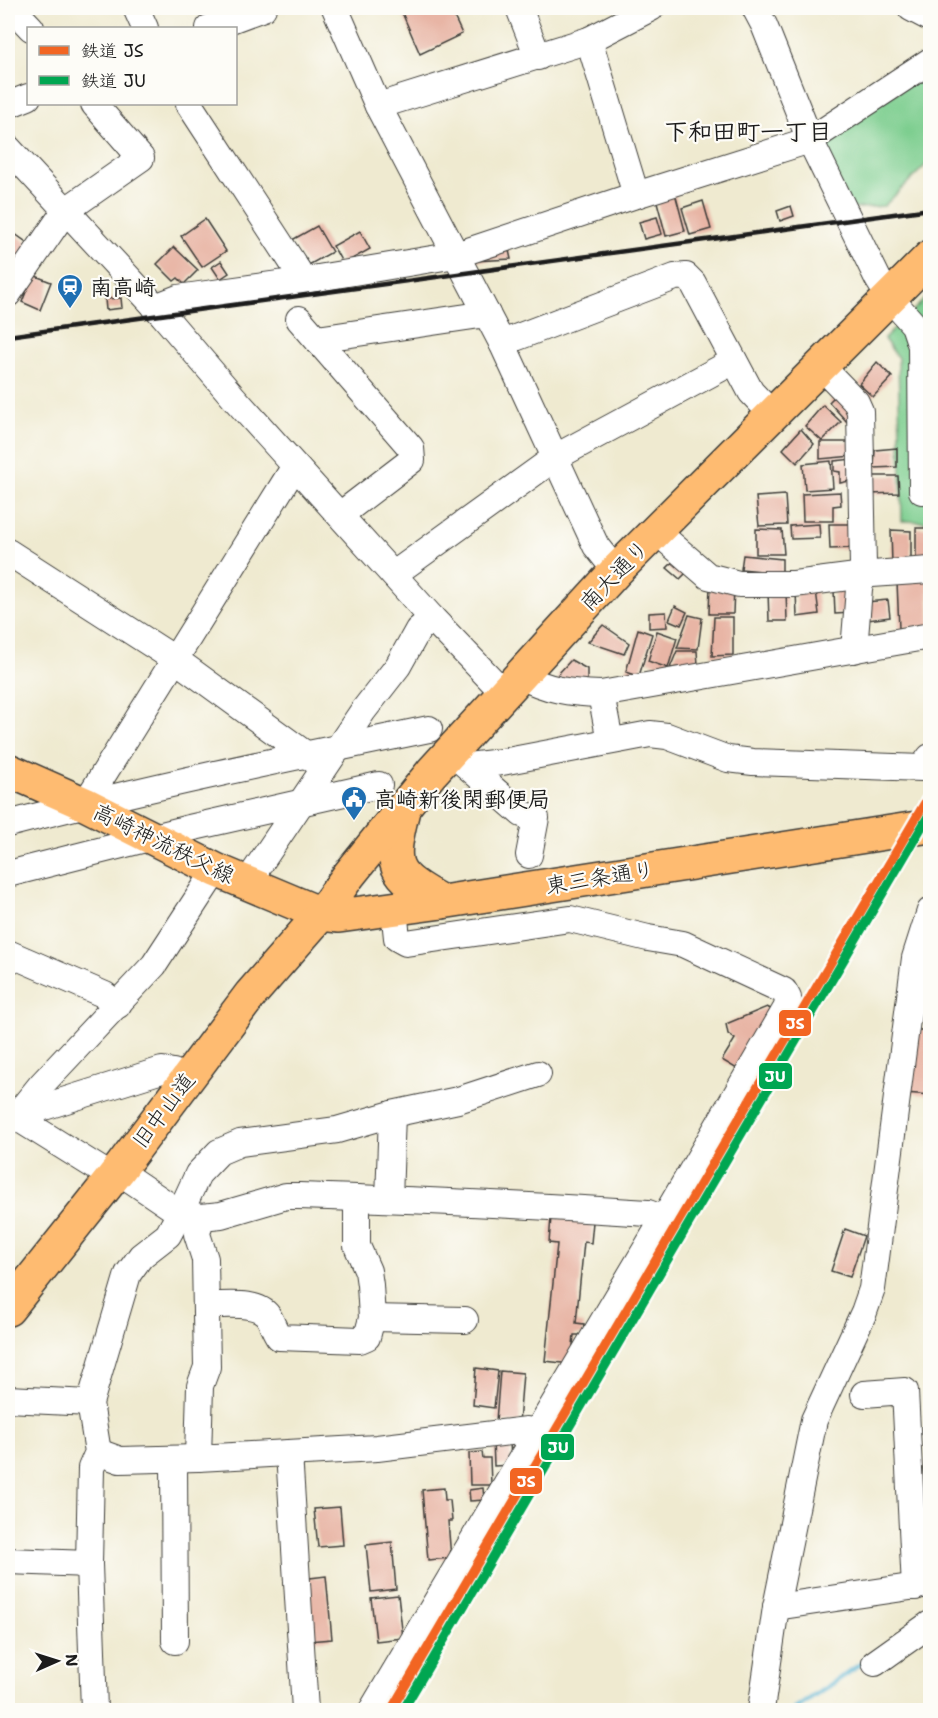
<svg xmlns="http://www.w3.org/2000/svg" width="938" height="1718" viewBox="0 0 938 1718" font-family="'Shantell Sans','Klee One',sans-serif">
	<rect width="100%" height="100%" fill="#fdfcf7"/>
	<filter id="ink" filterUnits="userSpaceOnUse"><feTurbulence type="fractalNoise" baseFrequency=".0167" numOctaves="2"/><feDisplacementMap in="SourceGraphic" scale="12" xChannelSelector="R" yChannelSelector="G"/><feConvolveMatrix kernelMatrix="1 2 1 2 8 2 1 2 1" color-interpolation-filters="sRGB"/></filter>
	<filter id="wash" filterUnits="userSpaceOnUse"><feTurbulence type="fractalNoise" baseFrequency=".008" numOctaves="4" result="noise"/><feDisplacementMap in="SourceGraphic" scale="24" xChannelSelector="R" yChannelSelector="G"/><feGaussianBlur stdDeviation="1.35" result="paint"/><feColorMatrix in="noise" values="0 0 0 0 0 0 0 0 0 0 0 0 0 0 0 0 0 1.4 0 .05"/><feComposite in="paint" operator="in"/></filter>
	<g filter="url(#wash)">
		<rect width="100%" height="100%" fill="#efead0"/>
		<g fill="#7dce8f" stroke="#4c7556" stroke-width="1.5">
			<path d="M920 78 930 87V161L884 206 850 209 821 139Z"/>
			<path d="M930 294V522L902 521 898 358 884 339Z"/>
		</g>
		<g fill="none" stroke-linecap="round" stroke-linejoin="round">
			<path stroke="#51b0d0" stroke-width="5" d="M794 1710 868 1659"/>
		</g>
		<g id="blocks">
			<g fill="#e8b5a5">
				<path d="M400 8H450L462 34 420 54Z"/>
				<path d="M675 193 685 231 666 236 656 198Z"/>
				<path d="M703 201 711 229 690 235 682 208Z"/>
				<path d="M791 206 794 216 780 221 777 211Z"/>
				<path d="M657 217 662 234 644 239 639 222Z"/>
				<path d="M205 219 226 251 202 267 181 236Z"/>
				<path d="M317 226 332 252 307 266 292 240Z"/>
				<path d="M8 229 29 244 14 264 8 259Z"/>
				<path d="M360 231 370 249 343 264 333 246Z"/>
				<path d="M507 242 511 259 474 261Z"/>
				<path d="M174 247 198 270 184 284 178 278 174 281 157 264Z"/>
				<path d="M221 261 229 273 220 279 212 267Z"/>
				<path d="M33 275 51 282 40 310 22 302Z"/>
				<path d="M121 298 122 308 106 310 105 299Z"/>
				<path d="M877 362 892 377 873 397 859 384Z"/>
				<path d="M839 392 855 415 847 422 829 402Z"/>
				<path d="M823 405 841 422 822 441 805 426Z"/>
				<path d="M801 429 814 444 797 463 783 449Z"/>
				<path d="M820 442H852L853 456 820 459Z"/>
				<path d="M897 448V467L874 468 875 450Z"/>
				<path d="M853 459 854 480 840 483V472L834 471V461Z"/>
				<path d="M831 461 833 488 805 490 803 464Z"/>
				<path d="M868 476H898L899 493 869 494Z"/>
				<path d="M840 492 841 505 833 506V521H803L802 494Z"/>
				<path d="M785 495 787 525 759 526 756 497Z"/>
				<path d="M819 524 820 538 791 539 790 526Z"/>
				<path d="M829 524H853L854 548 830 549Z"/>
				<rect x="916" y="528" width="14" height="36"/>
				<path d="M756 529 782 530 784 554H756Z"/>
				<path d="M891 530 911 531V565L892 564Z"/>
				<path d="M743 555 782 559V579L762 571 741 569Z"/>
				<path d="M678 557 691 568 680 579 667 568Z"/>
				<path d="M928 579 930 626 899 629 897 582Z"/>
				<path d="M710 585 734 586 733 614H709Z"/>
				<path d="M786 590 787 621H769L768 591Z"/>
				<path d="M816 590 819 614 797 617 796 591Z"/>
				<path d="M834 590H850L851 613 835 614Z"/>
				<path d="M888 600 890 617 868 620 866 602Z"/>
				<path d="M675 606 687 612 681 625 669 620Z"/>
				<path d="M666 612 667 627 649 628V613Z"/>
				<path d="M689 615 702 618 698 649 677 648Z"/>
				<path d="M714 617H733V655L712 656Z"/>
				<path d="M603 625 629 643 624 654 588 642Z"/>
				<path d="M638 629 652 634 639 676 626 672Z"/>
				<path d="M657 631 677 638 668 668 648 661Z"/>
				<path d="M677 651H697L698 665 670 668Z"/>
				<path d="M571 660 587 669V681L558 680V674Z"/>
				<path d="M767 1007 776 1012 742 1072 722 1060 735 1039 728 1034 726 1024Z"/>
				<path d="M913 1030H927L930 1095 905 1093Z"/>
				<path d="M551 1217 593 1222 591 1243 584 1242 576 1323 584 1324 583 1335H574L571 1364 545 1361 557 1244 549 1243Z"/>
				<path d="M845 1229 864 1236 850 1277 831 1271Z"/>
				<path d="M476 1368 498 1371 494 1408 473 1405Z"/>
				<path d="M500 1371 523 1373 519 1423 496 1421Z"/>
				<path d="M510 1438 511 1465 494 1466 493 1439Z"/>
				<path d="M482 1452 483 1458H490L491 1485H470L469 1453Z"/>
				<path d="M444 1488 445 1500H450L452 1521H448L451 1558 428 1560 422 1490Z"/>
				<path d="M483 1488 484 1500 470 1501 469 1490Z"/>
				<path d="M340 1507 343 1545 318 1547 314 1509Z"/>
				<path d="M392 1542 396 1589 371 1592 366 1545Z"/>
				<path d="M326 1576 332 1639 308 1641 302 1579Z"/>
				<path d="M398 1595 403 1638 376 1641 371 1598Z"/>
			</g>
		</g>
	</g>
	<g filter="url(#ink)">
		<use href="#blocks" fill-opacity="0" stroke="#3c3b37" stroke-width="1.5"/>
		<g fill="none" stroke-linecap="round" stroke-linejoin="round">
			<defs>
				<g id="minor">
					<path d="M12 8 31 28"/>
					<path d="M136 8 145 28"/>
					<path d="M335 8 378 106 502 343 596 546 616 571"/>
					<path d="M519 8 538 57"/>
					<path d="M755 8 764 25 810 140 878 279 890 298 914 325 921 346 922 491 930 490"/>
					<path d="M911 8 930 18"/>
					<path d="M209 28 263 8"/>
					<path d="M589 40 636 195"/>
					<path d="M189 104 298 271 300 281"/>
					<path d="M8 105 28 97"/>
					<path d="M378 106 589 40 651 8"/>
					<path d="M8 148 163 315 234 398 432 618 504 693"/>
					<path d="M8 294 65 211 141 158 94 104"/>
					<path d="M155 307 178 298 300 281 456 255 636 195 810 140 930 61"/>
					<path d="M299 319 411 448 412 460 340 515"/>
					<path d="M317 339 487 314"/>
					<path d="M502 343 675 277 686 276 693 283 751 392 772 414"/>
					<path d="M821 366 856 402 860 411 863 566 859 589 854 650"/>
					<path d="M656 531 708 576 739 584H794L872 574 930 570"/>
					<path d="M8 552 176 660 315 761"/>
					<path d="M394 574 556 457 734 361"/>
					<path d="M520 675C546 690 571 693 601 694L930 636"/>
					<path d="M601 694 610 741"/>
					<path d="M460 760 522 814 536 818 529 855"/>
					<path d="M468 766 502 762 650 734 667 736 728 759 753 762 922 768 930 757"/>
					<path d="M85 804 290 474 299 471"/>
					<path d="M8 824C147 787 288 758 429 729"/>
					<path d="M8 874 185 829 379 785"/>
					<path d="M247 883 363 711 398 666 418 630 432 618"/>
					<path d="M8 953 105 995 118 1005"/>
					<path d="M8 1112 112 1177"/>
					<path d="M16 1116 41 1085 154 965 216 870"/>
					<path d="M12 1117 162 1070 173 1072 187 1078"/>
					<path d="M118 1171 180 1213 201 1217 221 1215 286 1196H299C415 1200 531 1205 648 1213L656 1216 662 1222"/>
					<path d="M389 1199 392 1114"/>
					<path d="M207 1305C224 1306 257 1300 268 1316 272 1322 274 1330 279 1337L360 1340 367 1337 372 1318 370 1285 368 1271 357 1246V1198"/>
					<path d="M372 1318 465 1320"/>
					<path d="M864 1394 905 1391 915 1587"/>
					<path d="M8 1399 90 1403"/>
					<path d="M98 1452 120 1460 198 1458 377 1448 527 1430 536 1433"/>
					<path d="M289 1453 305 1710"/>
					<path d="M198 1458 200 1386 207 1367 205 1259 197 1234 201 1217"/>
					<path d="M174 1459 175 1641"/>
					<path d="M8 1561 89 1564"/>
					<path d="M776 1607 930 1584"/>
					<path d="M875 1663 930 1624"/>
					<path d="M94 1710 89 1564 91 1468 98 1452 90 1403 128 1274 141 1256 168 1235 180 1213 198 1174 219 1152 240 1143 337 1130 392 1114 458 1100 538 1074"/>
					<path d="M372 1710 662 1222 787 1007 788 998 784 991 683 944 648 938 570 919 406 943 397 938 394 909"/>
					<path d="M761 1710 776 1607 814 1420 864 1312 872 1289 915 958 930 911"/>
				</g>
				<g id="major">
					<path d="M8 770 85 804 216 870 321 914 339 916 442 902 930 826"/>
					<path d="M403 810C389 867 390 873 442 902"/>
					<path d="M8 1309 118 1171 251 994 321 914 349 875 432 772 616 571 930 257"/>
				</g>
			</defs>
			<use href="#minor" stroke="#3c3b37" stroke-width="28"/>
			<use href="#major" stroke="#3c3b37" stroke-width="36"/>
			<use href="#minor" stroke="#fff" stroke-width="26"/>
			<use href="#major" stroke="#febb71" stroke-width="33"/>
			<path stroke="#1c1c1c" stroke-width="4.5" d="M8 336 930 209"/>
			<defs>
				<path id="rail-1" d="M391 1710 930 794"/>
				<path id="rail-2" d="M403 1710 930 813"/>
			</defs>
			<use href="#rail-1" stroke="#fdfcf7" stroke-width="14"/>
			<use href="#rail-2" stroke="#fdfcf7" stroke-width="14"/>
			<use href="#rail-1" stroke="#f26522" stroke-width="9"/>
			<use href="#rail-2" stroke="#00a651" stroke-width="9"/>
		</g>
	</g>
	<defs>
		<symbol id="station-pin" viewBox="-11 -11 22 30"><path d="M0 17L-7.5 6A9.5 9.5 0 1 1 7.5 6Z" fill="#1f6fb2" stroke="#fdfcf7"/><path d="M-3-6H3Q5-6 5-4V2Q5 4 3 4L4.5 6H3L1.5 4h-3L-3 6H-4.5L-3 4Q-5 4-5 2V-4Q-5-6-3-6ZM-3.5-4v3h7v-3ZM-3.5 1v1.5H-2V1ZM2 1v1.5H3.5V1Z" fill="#fff"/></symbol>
		<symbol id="civic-pin" viewBox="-11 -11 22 30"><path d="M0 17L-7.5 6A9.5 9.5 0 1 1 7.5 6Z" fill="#1f6fb2" stroke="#fdfcf7"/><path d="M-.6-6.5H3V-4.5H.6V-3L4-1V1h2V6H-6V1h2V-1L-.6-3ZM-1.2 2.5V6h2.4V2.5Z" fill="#fff"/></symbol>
	</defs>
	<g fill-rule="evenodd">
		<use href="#station-pin" x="55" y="272" width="30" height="40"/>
		<use href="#civic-pin" x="339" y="784" width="30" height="40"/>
	</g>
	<g text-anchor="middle" stroke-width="4.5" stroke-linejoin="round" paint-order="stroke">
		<g font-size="22" font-weight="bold" fill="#1c1c1c" stroke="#fdfcf7" text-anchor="start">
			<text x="90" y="295">南高崎</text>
			<text x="374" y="807">高崎新後閑郵便局</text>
		</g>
		<g font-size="22" fill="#1c1c1c" stroke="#fdfcf7">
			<text transform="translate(614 575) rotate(-46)" y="8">南大通り</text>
			<text transform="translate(164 843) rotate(26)" y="8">高崎神流秩父線</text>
			<text transform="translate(600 877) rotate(-9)" y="8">東三条通り</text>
			<text transform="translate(163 1110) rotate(-53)" y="8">旧中山道</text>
		</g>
		<g font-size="24" font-weight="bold" fill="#1c1c1c" stroke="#fdfcf7">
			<text x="748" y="140">下和田町一丁目</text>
		</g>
	</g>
	<g stroke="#fdfcf7" stroke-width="2">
		<rect x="778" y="1009" width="34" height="28" rx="6" fill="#f26522"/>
		<rect x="758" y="1062" width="35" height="28" rx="6" fill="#00a651"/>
		<rect x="540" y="1433" width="35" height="28" rx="6" fill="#00a651"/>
		<rect x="509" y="1467" width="34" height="28" rx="6" fill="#f26522"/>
	</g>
	<g font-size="16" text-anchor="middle" font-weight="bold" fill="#fff">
		<text x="795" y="1029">JS</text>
		<text x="775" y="1082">JU</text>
		<text x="558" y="1453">JU</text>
		<text x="526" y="1487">JS</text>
	</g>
	<rect width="938" height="1718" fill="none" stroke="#fdfcf7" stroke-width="30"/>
	<rect x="27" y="27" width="210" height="78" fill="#fdfcf7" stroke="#a3a29f" stroke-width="1.5"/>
	<rect x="39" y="46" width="30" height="9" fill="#f26522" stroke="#a3a29f" stroke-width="1.5"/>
	<text x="81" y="57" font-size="18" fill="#1c1c1c">鉄道 JS</text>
	<rect x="39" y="76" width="30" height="9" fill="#00a651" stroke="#a3a29f" stroke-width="1.5"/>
	<text x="81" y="87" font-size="18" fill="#1c1c1c">鉄道 JU</text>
	<g transform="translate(57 1661) rotate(87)" stroke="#fdfcf7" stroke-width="4.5" paint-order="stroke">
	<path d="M0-4.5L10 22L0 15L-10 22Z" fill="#1c1c1c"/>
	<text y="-9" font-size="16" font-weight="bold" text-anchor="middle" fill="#1c1c1c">N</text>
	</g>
</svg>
